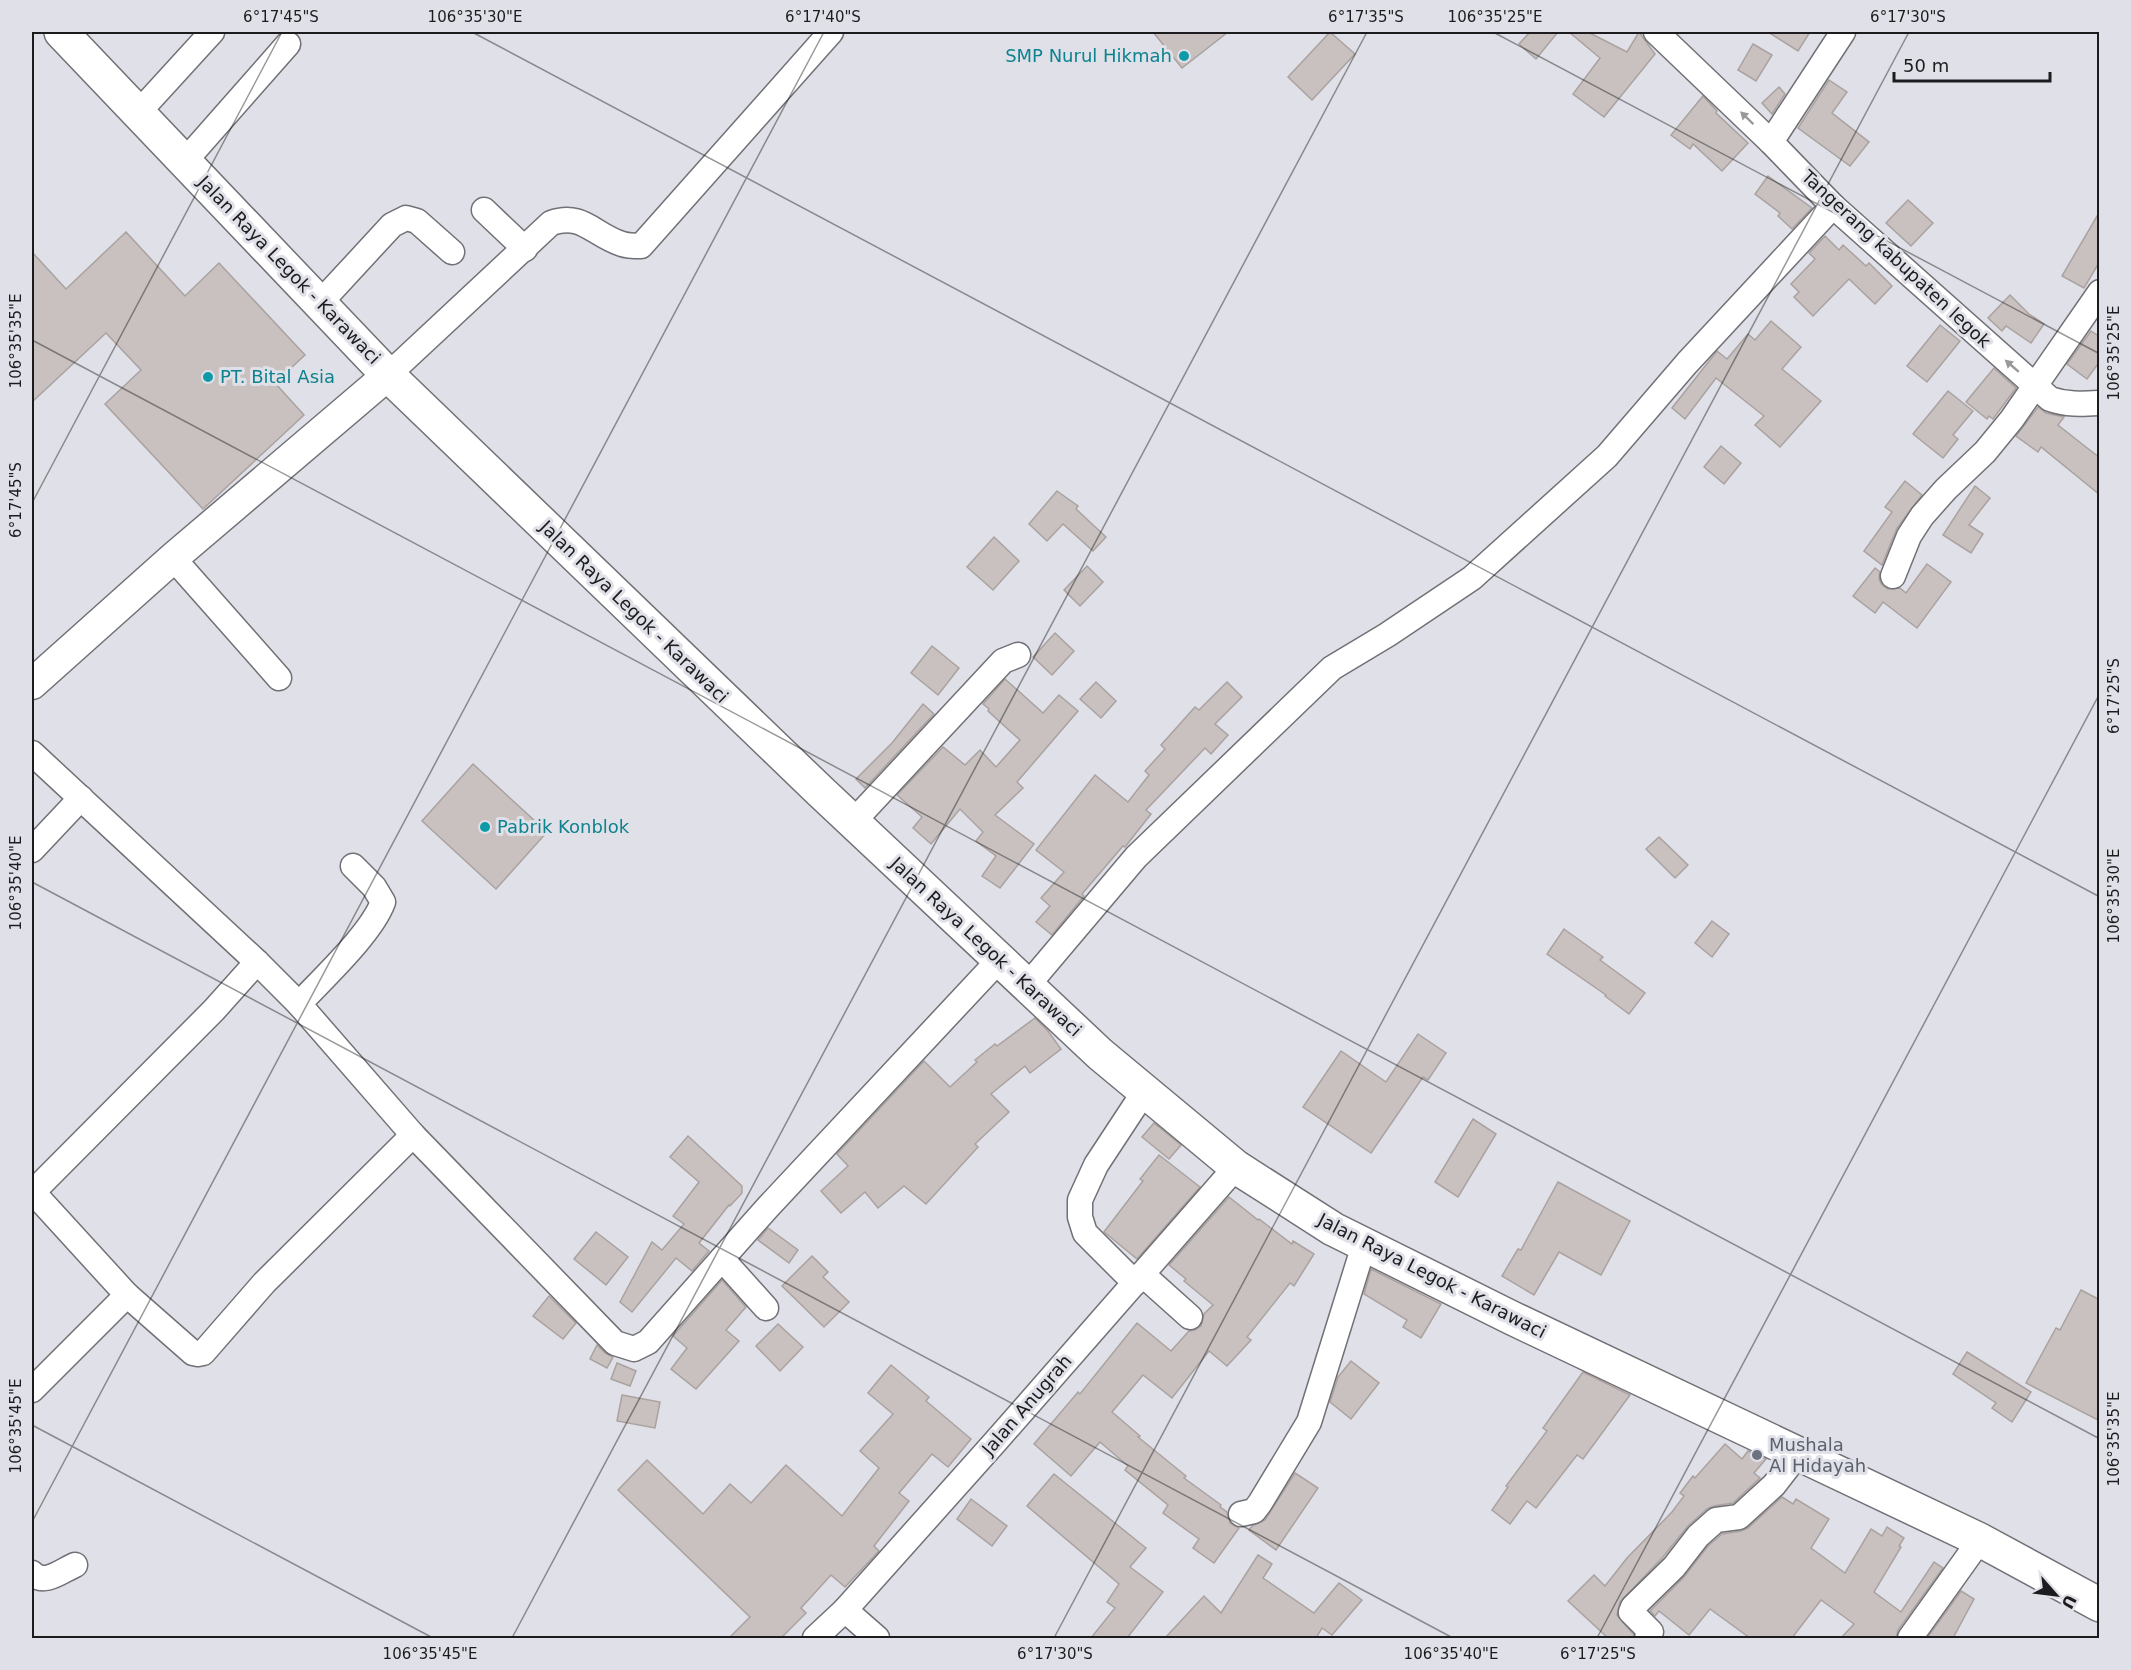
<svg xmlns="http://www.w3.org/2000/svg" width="2131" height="1670" viewBox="0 0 2131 1670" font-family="'DejaVu Sans',sans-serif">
	<rect width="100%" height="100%" fill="#e0e0e8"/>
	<g fill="#c9c1bf" stroke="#aaa2a0" stroke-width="1.5">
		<path d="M1153 32H1228L1182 68Z"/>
		<path d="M1330 32 1355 54 1312 100 1288 77Z"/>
		<path d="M1530 32H1558L1536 59 1519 44Z"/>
		<path d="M1569 32H1588L1627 52 1639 32 1655 54 1604 117 1573 94 1600 58Z"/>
		<path d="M1768 32H1810L1798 51Z"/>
		<path d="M1753 44 1772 55 1756 81 1738 70Z"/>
		<path d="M1829 80 1847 92 1832 113 1869 142 1850 166 1798 128Z"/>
		<path d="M1779 87 1785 94 1772 114 1762 103Z"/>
		<path d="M1703 96 1717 111 1716 113 1748 143 1722 171 1693 144 1690 149 1671 135Z"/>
		<path d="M1768 176 1812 208 1792 229 1778 216 1780 213 1755 194Z"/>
		<path d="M1908 200 1933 223 1911 246 1886 223Z"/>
		<path d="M2100 211V261L2084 288 2062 276Z"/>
		<path d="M126 232 185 296 219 263 305 355 275 383 304 415 203 509 105 404 141 370 106 333 32 402V252L66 289Z"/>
		<path d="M1825 236 1839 250 1843 245 1866 266 1869 263 1892 286 1875 304 1849 279 1813 316 1794 297 1799 292 1791 284 1815 259 1809 253Z"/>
		<path d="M2010 295 2029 314 2044 324 2031 343 2006 326 2002 331 1988 318Z"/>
		<path d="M1771 321 1801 347 1782 369 1821 401 1780 447 1755 425 1764 416 1716 378 1685 419 1672 408 1717 351 1727 359 1748 334 1755 340Z"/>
		<path d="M1940 325 1960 341 1927 382 1907 366Z"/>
		<path d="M2091 331 2100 337V361L2087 379 2067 364Z"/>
		<path d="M1994 368 2016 388 1993 419 1989 416 1987 419 1966 402Z"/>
		<path d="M1948 391 1973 411 1953 435 1958 439 1943 458 1913 434Z"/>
		<path d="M2038 407 2046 413 2064 417 2058 425 2100 458V495L2041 447 2038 452 2016 436Z"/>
		<path d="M1721 446 1741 463 1724 484 1704 467Z"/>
		<path d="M1905 481 1922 495 1897 528 1882 565 1864 551 1892 512 1885 507Z"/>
		<path d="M1975 486 1990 498 1969 525 1983 534 1971 553 1943 535Z"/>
		<path d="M1057 491 1078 506 1076 509 1106 537 1093 551 1063 524 1047 541 1029 524Z"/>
		<path d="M994 537 1019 561 993 590 967 567Z"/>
		<path d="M1927 564 1951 582 1917 628 1883 602 1875 613 1853 596 1875 568 1880 572 1879 579 1882 585 1888 589 1900 588 1906 593Z"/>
		<path d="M1087 566 1103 582 1080 606 1064 590Z"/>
		<path d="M1055 633 1074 651 1052 675 1033 657Z"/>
		<path d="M932 646 959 668 938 695 911 673Z"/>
		<path d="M1005 679 1043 713 1059 695 1078 711 1017 782 1023 788 995 815 1034 844 1000 888 982 876 996 856 976 841 983 832 960 809 931 844 913 828 922 817 897 795 943 747 965 765 980 750 996 767 1020 740 988 711 989 709 983 704Z"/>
		<path d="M1096 682 1116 701 1101 718 1080 699Z"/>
		<path d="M1227 682 1242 697 1215 724 1228 735 1211 754 1205 748 1146 810 1151 814 1125 847 1123 846 1082 894 1084 896 1052 935 1036 922 1050 906 1041 898 1064 872 1036 850 1095 775 1128 802 1149 775 1145 771 1165 749 1161 745 1195 707 1199 710Z"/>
		<path d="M923 704 934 714 865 788 856 779 892 743Z"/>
		<path d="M473 764 547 832 496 889 422 821Z"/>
		<path d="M1659 837 1688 865 1675 878 1646 849Z"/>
		<path d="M1712 921 1729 934 1712 957 1695 943Z"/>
		<path d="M1564 929 1603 957 1600 960 1645 993 1629 1014 1605 996 1606 995 1547 954Z"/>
		<path d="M1035 1018 1048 1031 1061 1049 1030 1073 1025 1066 991 1094 1009 1112 975 1144 978 1147 926 1204 904 1186 878 1208 865 1192 841 1213 821 1191 848 1166 837 1154 924 1061 950 1087 977 1062 975 1060 995 1044 997 1046Z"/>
		<path d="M1418 1034 1446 1053 1428 1080 1423 1077 1371 1153 1303 1107 1341 1051 1386 1082Z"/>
		<path d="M1473 1119 1496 1134 1458 1197 1435 1182Z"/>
		<path d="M1154 1123 1181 1145 1169 1159 1142 1137Z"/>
		<path d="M688 1136 742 1186V1193L730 1206 729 1205 699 1243 709 1251 692 1271 676 1258 632 1312 620 1302 652 1242 662 1250 684 1224 673 1216 699 1182 670 1157Z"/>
		<path d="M1159 1155 1200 1187 1137 1259 1104 1232 1143 1181 1140 1179Z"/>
		<path d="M1558 1182 1630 1221 1601 1275 1559 1252 1534 1295 1502 1276 1518 1249 1521 1250Z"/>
		<path d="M1229 1197 1258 1220 1259 1219 1292 1244 1293 1241 1314 1254 1294 1286 1290 1283 1247 1337 1251 1340 1227 1366 1209 1351 1172 1398 1143 1375 1112 1412 1140 1436 1138 1437 1186 1476 1184 1478 1221 1505 1220 1507 1227 1512 1230 1523 1239 1528 1214 1563 1193 1548 1199 1539 1163 1513 1168 1505 1125 1470 1128 1466 1100 1442 1071 1476 1034 1444 1078 1392 1080 1394 1137 1323 1171 1351 1189 1331 1195 1330 1201 1326 1204 1314 1213 1305 1184 1281 1186 1279 1169 1265Z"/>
		<path d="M768 1228 798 1250 789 1263 758 1240Z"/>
		<path d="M596 1232 628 1257 606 1285 574 1259Z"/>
		<path d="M812 1256 828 1272 823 1277 849 1302 824 1327 782 1286Z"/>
		<path d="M1371 1269 1441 1304 1421 1338 1403 1327 1407 1320 1364 1294Z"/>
		<path d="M722 1280 746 1307 726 1330 739 1341 696 1389 671 1369 687 1348 673 1336Z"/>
		<path d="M2081 1290 2100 1300V1421L2026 1383 2056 1328 2060 1330Z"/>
		<path d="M549 1296 576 1323 563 1339 533 1316Z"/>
		<path d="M778 1324 803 1347 780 1371 756 1346Z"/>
		<path d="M597 1345 605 1353 613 1357 607 1368 590 1359Z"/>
		<path d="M1967 1352 2031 1392 2012 1422 1992 1408 1996 1403 1953 1374Z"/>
		<path d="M1351 1361 1379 1383 1351 1419 1330 1402 1338 1377Z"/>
		<path d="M617 1363 636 1371 630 1386 611 1379Z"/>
		<path d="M891 1365 929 1397 926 1401 971 1439 948 1467 932 1454 899 1493 909 1501 874 1546 879 1551 845 1587 831 1575 801 1608 806 1613 781 1638H729L750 1617 618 1490 647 1460 703 1514 730 1484 751 1503 786 1465 842 1516 879 1468 860 1451 893 1414 868 1393Z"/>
		<path d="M1583 1372 1630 1395 1583 1459 1577 1455 1536 1508 1527 1501 1510 1524 1492 1510 1508 1487 1506 1486 1547 1431 1543 1428Z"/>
		<path d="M622 1395 660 1402 655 1428 617 1421Z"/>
		<path d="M1725 1444 1742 1459 1748 1451 1766 1459 1754 1473 1760 1478 1733 1503 1714 1506 1707 1509 1688 1526 1663 1557 1620 1602 1617 1615 1634 1635 1633 1638H1608L1568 1601 1594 1575 1605 1586 1627 1558 1672 1512 1684 1496 1680 1493 1693 1476 1695 1478Z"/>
		<path d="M1295 1473 1318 1488 1276 1550 1249 1530 1252 1526 1265 1520Z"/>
		<path d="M1054 1474 1146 1548 1130 1567 1163 1592 1127 1638H1091L1115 1608 1107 1602 1119 1584 1027 1506Z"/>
		<path d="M1782 1497 1793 1504 1796 1499 1829 1519 1811 1548 1845 1573 1871 1529 1882 1536 1887 1527 1904 1538 1899 1546 1901 1547 1874 1592 1901 1612 1934 1562 1943 1568 1898 1630 1896 1638H1841L1854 1624 1821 1600 1792 1638H1750L1710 1609 1689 1635 1659 1611 1655 1616 1650 1611 1684 1577 1708 1546 1722 1534 1741 1531 1748 1528Z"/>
		<path d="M971 1499 1007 1526 992 1546 957 1519Z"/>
		<path d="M1258 1555 1272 1564 1263 1578 1314 1613 1339 1583 1362 1600 1332 1635 1322 1628 1316 1638H1165L1204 1596 1221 1613Z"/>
		<path d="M1961 1591 1974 1599 1953 1638H1927Z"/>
	</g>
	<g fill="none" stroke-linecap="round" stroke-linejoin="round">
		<defs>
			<g id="minor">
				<path d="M1656 32 1771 142 1833 206 2050 399C2067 405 2082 404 2100 403"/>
				<path d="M138 113 212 32"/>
				<path d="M1771 142 1843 32"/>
				<path d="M185 161 288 44"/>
				<path d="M484 210 525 249"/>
				<path d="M319 304 392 225 406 218 417 221 452 252"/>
				<path d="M388 375 551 223C583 212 593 235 622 244 628 246 635 246 641 246L831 32"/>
				<path d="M173 558 279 678"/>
				<path d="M1893 576 1909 536 1922 516 1946 489 1985 452 2012 419 2100 292"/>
				<path d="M32 753 257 962 299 1004 413 1135 615 1343 634 1349 648 1342 768 1207 1000 959"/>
				<path d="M853 822 1003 661 1018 655"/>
				<path d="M32 850 81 798"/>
				<path d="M1027 986 1136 857 1332 668 1387 635 1472 578 1607 456 1687 363 1833 206"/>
				<path d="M299 1004C323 978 371 934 383 902L374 887 353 866"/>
				<path d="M32 1191 127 1295 193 1353 198 1354 203 1353 264 1283 413 1135"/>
				<path d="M33 1192 214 1010 257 962"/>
				<path d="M722 1259 766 1308"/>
				<path d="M1142 1274 1190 1317"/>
				<path d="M1135 1283 1085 1233 1080 1217V1200L1096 1165 1144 1092"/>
				<path d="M32 1390 127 1295"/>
				<path d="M1241 1514 1254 1511 1260 1503 1309 1422 1364 1245"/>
				<path d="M32 1573C44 1586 61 1571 75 1565"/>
				<path d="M845 1610 877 1638"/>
				<path d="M815 1638 845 1610 996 1441 1236 1167"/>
				<path d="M1647 1638 1651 1632 1631 1612 1633 1607 1674 1567 1698 1536 1716 1520 1739 1517 1774 1485 1798 1454"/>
				<path d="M1910 1638 1980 1540"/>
			</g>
			<path id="tertiary" d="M32 684 173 558 388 375"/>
			<path id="primary" d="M61 32 388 375 820 791 1100 1054 1236 1167 1333 1229 1512 1318 1980 1540 2100 1605"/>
		</defs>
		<use href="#minor" stroke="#707076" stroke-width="27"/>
		<use href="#tertiary" stroke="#707076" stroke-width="33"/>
		<use href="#primary" stroke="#707076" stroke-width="36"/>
		<use href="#minor" stroke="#fff" stroke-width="24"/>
		<use href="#tertiary" stroke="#fff" stroke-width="30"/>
		<use href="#primary" stroke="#fff" stroke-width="33"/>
	</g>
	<defs><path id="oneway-solid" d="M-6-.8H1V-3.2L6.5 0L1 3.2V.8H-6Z" transform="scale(1.5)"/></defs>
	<g fill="#99999a">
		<use href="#oneway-solid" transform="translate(1747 118) rotate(-136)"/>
		<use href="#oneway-solid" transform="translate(2012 366) rotate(-139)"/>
	</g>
	<path fill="none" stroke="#1c1c1f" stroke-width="1.5" stroke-opacity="0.45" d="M472 32 2100 897M1493 32 2100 354M32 340 2100 1439M32 503 282 32M32 882 1453 1638M32 1425 433 1638M32 1522 824 32M512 1638 1367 32M1054 1638 1909 32M1597 1638 2100 693"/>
	<g fill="#0f9aa8" stroke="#e0e0e8" stroke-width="2">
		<circle cx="1184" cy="56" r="6"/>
		<circle cx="208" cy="377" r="6"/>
		<circle cx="485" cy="827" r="6"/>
	</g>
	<circle fill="#6b7280" stroke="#e0e0e8" stroke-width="2" cx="1757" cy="1455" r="6"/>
	<g text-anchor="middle" stroke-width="6" stroke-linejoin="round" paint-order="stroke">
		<g font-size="18" fill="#0d838f" stroke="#e0e0e8" text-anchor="start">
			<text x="1172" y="62" text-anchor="end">SMP Nurul Hikmah</text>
			<text x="220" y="383">PT. Bital Asia</text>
			<text x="497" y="833">Pabrik Konblok</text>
		</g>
		<g font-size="18" fill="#1c1c1f" stroke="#e0e0e8">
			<text transform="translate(1896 259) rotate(43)" y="6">Tangerang kabupaten legok</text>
			<text transform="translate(289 270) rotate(46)" y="6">Jalan Raya Legok - Karawaci</text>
			<text transform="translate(634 612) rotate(44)" y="6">Jalan Raya Legok - Karawaci</text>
			<text transform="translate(986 947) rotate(43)" y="6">Jalan Raya Legok - Karawaci</text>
			<text transform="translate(1432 1276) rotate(27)" y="6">Jalan Raya Legok - Karawaci</text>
			<text transform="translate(1027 1405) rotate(-49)" y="6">Jalan Anugrah</text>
		</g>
		<g font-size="18" fill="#5b616d" stroke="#e0e0e8" text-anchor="start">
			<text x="1769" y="1451">Mushala<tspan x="1769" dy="21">Al Hidayah</tspan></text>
		</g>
	</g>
	<rect width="2131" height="1670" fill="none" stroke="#e0e0e8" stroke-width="66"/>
	<g transform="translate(2056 1595) rotate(118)" stroke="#e0e0e8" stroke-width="4.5" paint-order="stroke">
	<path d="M0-4.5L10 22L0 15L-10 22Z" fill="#1c1c1f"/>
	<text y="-9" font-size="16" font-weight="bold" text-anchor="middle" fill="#1c1c1f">U</text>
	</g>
	<path d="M1894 72v9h156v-9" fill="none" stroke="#1c1c1f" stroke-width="3"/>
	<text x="1903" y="72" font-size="18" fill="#1c1c1f" stroke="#e0e0e8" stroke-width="4.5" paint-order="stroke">50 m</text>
	<rect x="33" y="33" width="2065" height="1604" fill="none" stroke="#1c1c1f" stroke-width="2"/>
	<g font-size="15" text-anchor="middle" fill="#1c1c1f">
		<text x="281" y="22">6°17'45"S</text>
		<text x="475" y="22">106°35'30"E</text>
		<text x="823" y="22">6°17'40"S</text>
		<text x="1366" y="22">6°17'35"S</text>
		<text x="1495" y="22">106°35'25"E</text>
		<text x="1908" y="22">6°17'30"S</text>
		<text transform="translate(16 341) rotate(-90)" y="5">106°35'35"E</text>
		<text transform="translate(2114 353) rotate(-90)" y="5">106°35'25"E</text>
		<text transform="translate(16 500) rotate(-90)" y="5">6°17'45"S</text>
		<text transform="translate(2114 696) rotate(-90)" y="5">6°17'25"S</text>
		<text transform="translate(16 883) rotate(-90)" y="5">106°35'40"E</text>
		<text transform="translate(2114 896) rotate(-90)" y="5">106°35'30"E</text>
		<text transform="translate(16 1426) rotate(-90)" y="5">106°35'45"E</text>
		<text transform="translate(2114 1439) rotate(-90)" y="5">106°35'35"E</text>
		<text x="430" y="1659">106°35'45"E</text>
		<text x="1055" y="1659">6°17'30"S</text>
		<text x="1451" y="1659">106°35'40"E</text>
		<text x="1598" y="1659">6°17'25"S</text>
	</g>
</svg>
